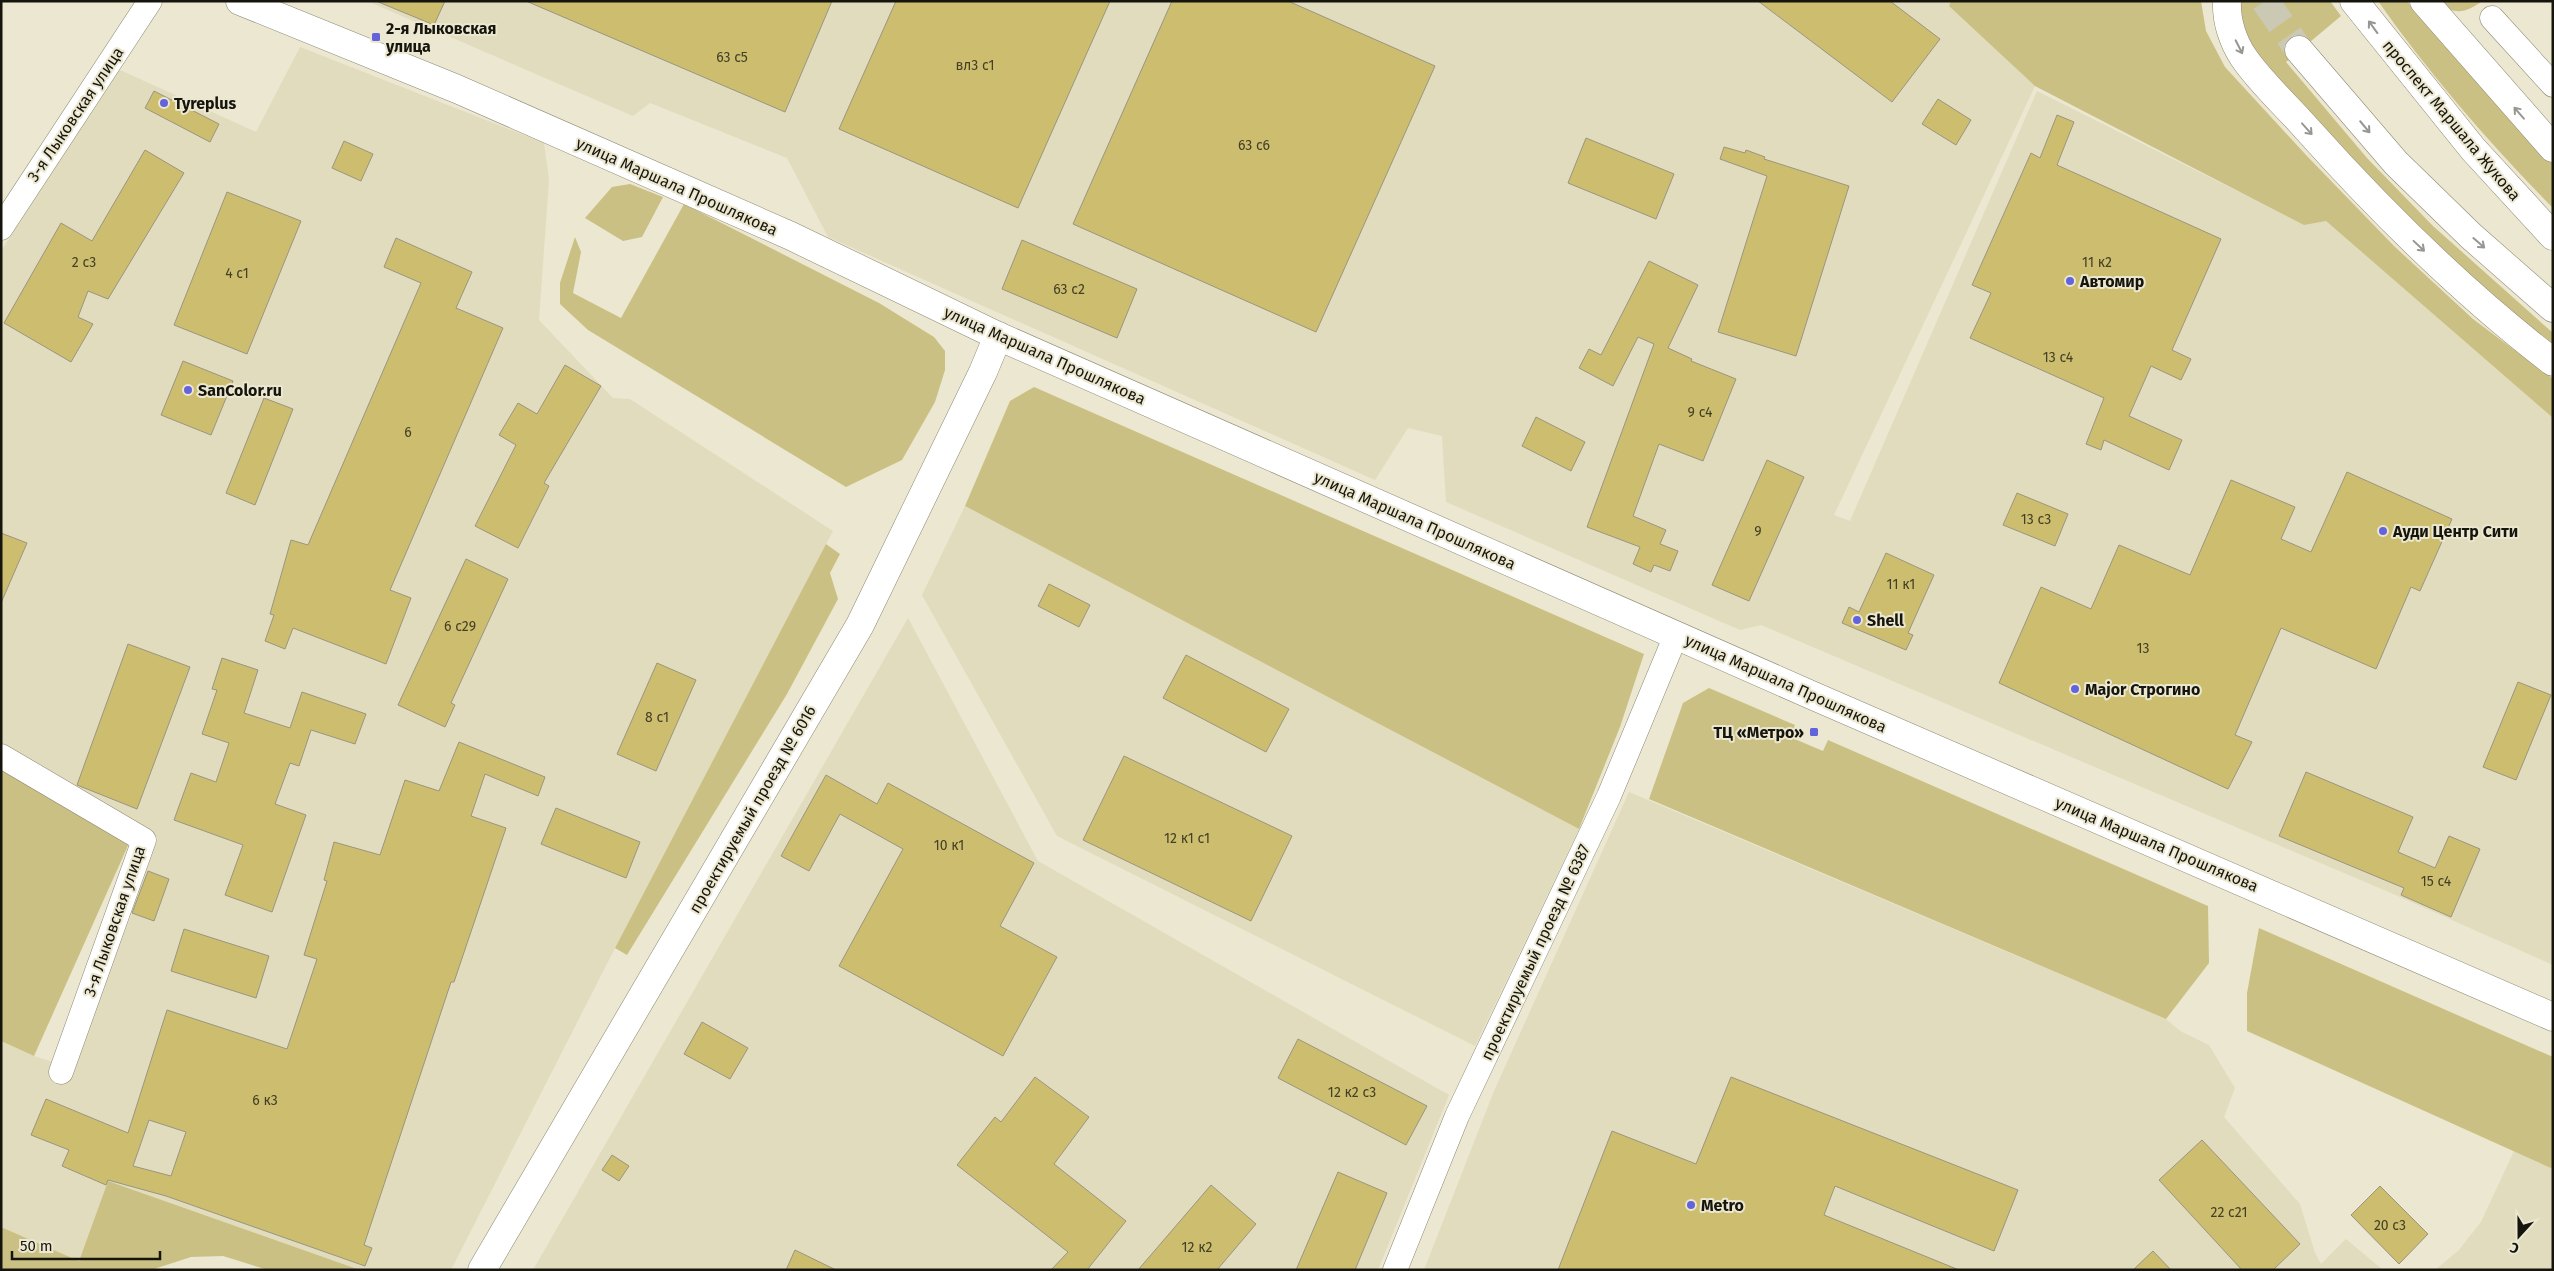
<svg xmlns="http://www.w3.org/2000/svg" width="2554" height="1271" viewBox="0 0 2554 1271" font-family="'Fira Sans',sans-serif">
	<rect width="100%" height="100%" fill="#ebe7d0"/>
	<g fill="#e2dcbe" fill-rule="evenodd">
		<path d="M367 1H2167L2326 221 2553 418V965L2391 893 1761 625 1740 630 1446 502 1442 436 1408 428 1375 480 828 237 787 158 650 103 633 116ZM2035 86 2253 199 2037 91 1850 521 1834 515Z"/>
		<path d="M300 47 544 143 549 180 539 320 613 398 630 399 833 531 615 948 451 1270H360L108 1181 79 1261 1 1227V1041L34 1056 71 1068 132 913 158 838 1 748V251L118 69 256 132Z"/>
		<path d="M965 506 1579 829 1475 1046 1057 836 922 595Z"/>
		<path d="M908 618 1038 861 1449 1095 1378 1270H533Z"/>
		<path d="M1629 792 2166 1019 2180 1031 2209 1045 2235 1088 2224 1117 2300 1204 2315 1253 2321 1264 2346 1239 2383 1270H1424L1494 1091Z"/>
		<path d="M2514 1151 2553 1169V1270H2435L2458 1251 2481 1222Z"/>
	</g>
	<g fill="#cbc084">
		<path d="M1951 1H2201L2206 31 2225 67 2306 155 2394 246 2473 319 2553 379V418L2326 221 2304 225 2035 86 1949 6Z"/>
		<path d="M2239 1H2330L2341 16 2286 62 2367 158 2433 226 2553 333V349L2422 234 2253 51 2243 34Z"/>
		<path d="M2378 1H2407L2518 129 2553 164V208C2490 144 2430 75 2378 1Z"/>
		<path d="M2440 1H2482C2468 12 2453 17 2440 1Z"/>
		<path d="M630 184 663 197 642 237 623 241 585 218 612 187Z"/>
		<path d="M684 204 879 303 934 337 945 351V370L935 402 902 460 846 487 588 330 560 304V283L575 237 581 252 573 293 621 318Z"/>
		<path d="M1034 387 1644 654 1620 727 1579 829 965 506 1010 401Z"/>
		<path d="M826 544 840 554 830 573 838 599 787 694 627 955 615 948Z"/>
		<path d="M1709 688 1795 725 1790 737 1823 751 1828 740 2208 906 2209 963 2166 1019 1649 799 1683 703Z"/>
		<path d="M1 769 130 841 34 1056 1 1041Z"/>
		<path d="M2259 928 2553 1057V1169L2247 1031V993Z"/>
		<path d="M108 1181 360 1270H268L223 1256 191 1257 151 1270 1 1269V1227L79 1261Z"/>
	</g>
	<g fill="#cdbe6f" stroke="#999580" fill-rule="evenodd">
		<path d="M376 1H445L434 25Z"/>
		<path d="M526 1H832L785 112Z"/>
		<path d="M896 1H1110L1018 208 839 129Z"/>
		<path d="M1172 1H1288L1435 66 1316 332 1073 224Z"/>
		<path d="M1758 1H1890L1940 39 1892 102Z"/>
		<path d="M154 91 219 124 210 142 145 108Z"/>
		<path d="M1938 99 1971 120 1956 145 1922 124Z"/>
		<path d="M2057 115 2074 122 2057 165 2221 239 2172 350 2191 359 2181 380 2151 366 2129 416 2182 440 2169 470 2104 440 2101 450 2086 444 2104 398 1970 338 1991 293 1972 285 2031 153 2040 158Z"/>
		<path d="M1586 138 1674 174 1656 219 1568 183Z"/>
		<path d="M344 141 373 154 361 181 332 168Z"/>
		<path d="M1724 147 1745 153 1746 150 1765 157 1764 159 1849 186 1796 356 1718 332 1767 176 1720 159Z"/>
		<path d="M145 150 184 173 108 299 88 291 78 317 93 324 71 362 4 323 61 223 92 241Z"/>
		<path d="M227 192 301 221 247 354 174 325Z"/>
		<path d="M396 238 472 272 456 308 503 328 390 590 411 598 386 664 293 628 285 649 265 641 274 615 270 614 291 540 308 545 421 283 384 267Z"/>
		<path d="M1022 240 1137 289 1117 338 1002 289Z"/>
		<path d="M1649 261 1698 285 1668 348 1692 359 1691 361 1736 379 1703 461 1659 444 1633 516 1666 530 1660 544 1678 551 1670 571 1654 565 1651 572 1633 564 1640 547 1587 527 1654 344 1638 337 1613 386 1579 368 1589 349 1601 355Z"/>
		<path d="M183 361 233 381 211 435 161 415Z"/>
		<path d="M565 365 601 386 544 483 549 486 518 548 475 526 516 445 499 435 518 403 537 414Z"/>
		<path d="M264 398 293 409 255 505 226 493Z"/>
		<path d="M1536 417 1585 442 1571 471 1522 446Z"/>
		<path d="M1767 460 1804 477 1749 601 1712 585Z"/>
		<path d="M2347 472 2452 519 2420 591 2411 587 2376 669 2281 628 2235 735 2252 742 2228 789 1999 683 2041 587 2091 609 2119 545 2190 575 2231 480 2295 507 2281 539 2311 552Z"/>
		<path d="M2017 493 2068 514 2055 546 2003 525Z"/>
		<path d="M1 533 27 543 1 603Z"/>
		<path d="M1886 553 1934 575 1908 633 1913 635 1906 650 1842 623 1849 607 1859 612Z"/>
		<path d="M466 559 508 579 451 703 455 705 445 727 398 705Z"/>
		<path d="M1049 584 1090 605 1079 627 1038 606Z"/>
		<path d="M128 644 190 667 137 809 77 785Z"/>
		<path d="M1186 655 1289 709 1266 752 1163 698Z"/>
		<path d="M222 658 258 670 244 713 290 728 302 692 366 714 355 744 311 730 299 766 290 763 275 804 306 815 272 912 225 895 243 845 174 820 191 773 216 782 229 743 202 734 217 690 212 689Z"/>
		<path d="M657 663 696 680 656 771 617 754Z"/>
		<path d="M2518 682 2551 695 2516 780 2483 767Z"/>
		<path d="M459 742 545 777 538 796 485 774 471 816 506 828 454 982H451L364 1245 372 1248 365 1266 166 1196 108 1180 106 1185 62 1166 69 1150 31 1135 46 1099 128 1133 167 1010 287 1049 317 959 304 955 327 881 324 880 334 842 380 855 405 780 439 791ZM149 1120 186 1132 171 1176 133 1166Z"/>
		<path d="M1124 756 1292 836 1251 921 1083 840Z"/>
		<path d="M2306 772 2413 817 2398 852 2435 868 2449 836 2480 849 2451 917 2401 895 2404 888 2279 836Z"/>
		<path d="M826 775 877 804 888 783 1034 863 1000 926 1057 957 1003 1056 839 966 903 849 840 814 809 871 781 856Z"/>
		<path d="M556 808 640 842 626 878 541 844Z"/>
		<path d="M148 871 169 879 154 921 132 913Z"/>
		<path d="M184 929 269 956 256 998 171 971Z"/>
		<path d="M702 1022 748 1048 730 1079 684 1054Z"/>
		<path d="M1298 1039 1427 1106 1406 1145 1278 1078Z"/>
		<path d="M1035 1077 1089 1117 1054 1164 1126 1221 1087 1270H1051L1068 1252 957 1165 995 1117 1001 1122Z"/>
		<path d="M1731 1077 2018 1190 1994 1251 1835 1186 1824 1215 1959 1270H1558L1612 1131 1696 1164Z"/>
		<path d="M2202 1140 2300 1244 2273 1270H2242L2159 1180Z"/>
		<path d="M612 1155 629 1166 619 1181 602 1170Z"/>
		<path d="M1338 1172 1387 1193 1355 1270H1296Z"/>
		<path d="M1211 1185 1256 1224 1217 1270H1138Z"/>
		<path d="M2380 1186 2428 1234 2399 1264 2351 1215Z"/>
		<path d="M795 1250 836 1270H786Z"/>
		<path d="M2153 1251 2171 1270H2133Z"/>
	</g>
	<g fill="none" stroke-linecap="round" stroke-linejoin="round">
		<path stroke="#cbc8b3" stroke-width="28" stroke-dasharray="28 14" stroke-linecap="butt" d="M2265 1 2299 50"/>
		<defs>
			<g id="street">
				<path d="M2492 18 2553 85"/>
				<path d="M1 228 150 1"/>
				<path d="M1 756 144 840 61 1072"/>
				<path d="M1395 1270 1457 1116 1609 796 1676 635"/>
			</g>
			<g id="secondary">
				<path d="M240 1 457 89 791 236 998 336 1809 694 2553 1017"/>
				<path d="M2227 1C2226 21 2233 42 2244 58 2262 84 2287 106 2307 129 2383 214 2463 293 2553 362"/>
				<path d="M2424 1 2553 148"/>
				<path d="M482 1270 860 625 983 372 998 336"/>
			</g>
			<g id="primary">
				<path d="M2354 1 2473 149 2553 236"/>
				<path d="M2299 50 2396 163 2471 236 2553 308"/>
			</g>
		</defs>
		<use href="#street" stroke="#8d8974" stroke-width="25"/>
		<use href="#secondary" stroke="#8d8974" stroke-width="29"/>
		<use href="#primary" stroke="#8d8974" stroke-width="29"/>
		<use href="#street" stroke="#fff" stroke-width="24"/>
		<use href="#secondary" stroke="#fff" stroke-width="28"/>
		<use href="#primary" stroke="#fff" stroke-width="28"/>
	</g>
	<defs><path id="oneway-shaft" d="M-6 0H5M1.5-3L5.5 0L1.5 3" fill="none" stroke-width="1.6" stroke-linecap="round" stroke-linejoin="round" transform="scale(1.25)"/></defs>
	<g stroke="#969692">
		<use href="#oneway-shaft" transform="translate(2373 27) rotate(-126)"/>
		<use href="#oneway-shaft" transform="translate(2239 47) rotate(63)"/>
		<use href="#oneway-shaft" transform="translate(2519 113) rotate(-131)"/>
		<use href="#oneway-shaft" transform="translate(2365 127) rotate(50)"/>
		<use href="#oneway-shaft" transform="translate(2307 129) rotate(48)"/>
		<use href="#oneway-shaft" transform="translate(2479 243) rotate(41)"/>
		<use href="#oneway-shaft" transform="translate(2419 246) rotate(43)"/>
	</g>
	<g fill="#6363dc" stroke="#ebe7d0" stroke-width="2">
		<rect x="371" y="32" width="10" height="10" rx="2.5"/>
		<circle cx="164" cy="103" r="5"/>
		<circle cx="2070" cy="281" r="5"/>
		<circle cx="188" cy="390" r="5"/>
		<circle cx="2383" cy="531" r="5"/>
		<circle cx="1857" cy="620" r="5"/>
		<circle cx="2075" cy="689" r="5"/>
		<rect x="1809" y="727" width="10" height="10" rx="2.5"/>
		<circle cx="1691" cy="1205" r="5"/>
	</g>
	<g text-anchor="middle" stroke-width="4" stroke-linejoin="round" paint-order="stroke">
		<g font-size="14" fill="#443f26">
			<text x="732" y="62">63 с5</text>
			<text x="975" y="70">вл3 с1</text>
			<text x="1254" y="150">63 с6</text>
			<text x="84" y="267">2 с3</text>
			<text x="2097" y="267">11 к2</text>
			<text x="237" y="278">4 с1</text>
			<text x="1069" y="294">63 с2</text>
			<text x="2058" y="362">13 с4</text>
			<text x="1700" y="417">9 с4</text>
			<text x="408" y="437">6</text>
			<text x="2036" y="524">13 с3</text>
			<text x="1758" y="536">9</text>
			<text x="1901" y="589">11 к1</text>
			<text x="460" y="631">6 с29</text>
			<text x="2143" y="653">13</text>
			<text x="657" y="722">8 с1</text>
			<text x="1187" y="843">12 к1 с1</text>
			<text x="949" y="850">10 к1</text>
			<text x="2436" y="886">15 с4</text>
			<text x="1352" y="1097">12 к2 с3</text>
			<text x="265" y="1105">6 к3</text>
			<text x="2229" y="1217">22 с21</text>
			<text x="2390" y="1230">20 с3</text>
			<text x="1197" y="1252">12 к2</text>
		</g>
		<g font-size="16" font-weight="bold" fill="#16150d" stroke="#ebe7d0" text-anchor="start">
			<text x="386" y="34">2-я Лыковская<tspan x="386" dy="18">улица</tspan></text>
			<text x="174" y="109">Tyreplus</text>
			<text x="2080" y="287">Автомир</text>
			<text x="198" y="396">SanColor.ru</text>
			<text x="2393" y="537">Ауди Центр Сити</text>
			<text x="1867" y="626">Shell</text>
			<text x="2085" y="695">Major Строгино</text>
			<text x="1804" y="738" text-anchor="end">ТЦ «Метро»</text>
			<text x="1701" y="1211">Metro</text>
		</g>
		<g font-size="16" fill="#16150d" stroke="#ebe7d0">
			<text transform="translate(75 114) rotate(-56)" y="6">3-я Лыковская улица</text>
			<text transform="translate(2452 120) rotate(50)" y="6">проспект Маршала Жукова</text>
			<text transform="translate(677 186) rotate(24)" y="6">улица Маршала Прошлякова</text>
			<text transform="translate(1045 355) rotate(24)" y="6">улица Маршала Прошлякова</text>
			<text transform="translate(1415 520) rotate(24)" y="6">улица Маршала Прошлякова</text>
			<text transform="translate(1786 683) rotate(24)" y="6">улица Маршала Прошлякова</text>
			<text transform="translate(752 809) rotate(-60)" y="6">проектируемый проезд № 6016</text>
			<text transform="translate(2157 844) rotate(23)" y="6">улица Маршала Прошлякова</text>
			<text transform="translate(114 921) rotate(-71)" y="6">3-я Лыковская улица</text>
			<text transform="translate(1535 952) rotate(-65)" y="6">проектируемый проезд № 6387</text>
		</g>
	</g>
	<rect width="2554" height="1271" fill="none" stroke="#16150d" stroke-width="5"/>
	<g transform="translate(2519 1236) rotate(201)" stroke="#ebe7d0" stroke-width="4" paint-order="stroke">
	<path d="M0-4L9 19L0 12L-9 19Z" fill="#16150d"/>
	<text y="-8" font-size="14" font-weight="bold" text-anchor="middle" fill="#16150d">С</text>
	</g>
	<path d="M12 1251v8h148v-8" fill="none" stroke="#16150d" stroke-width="2.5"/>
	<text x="20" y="1251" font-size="15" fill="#16150d" stroke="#ebe7d0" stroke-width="4" paint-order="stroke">50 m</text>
</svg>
